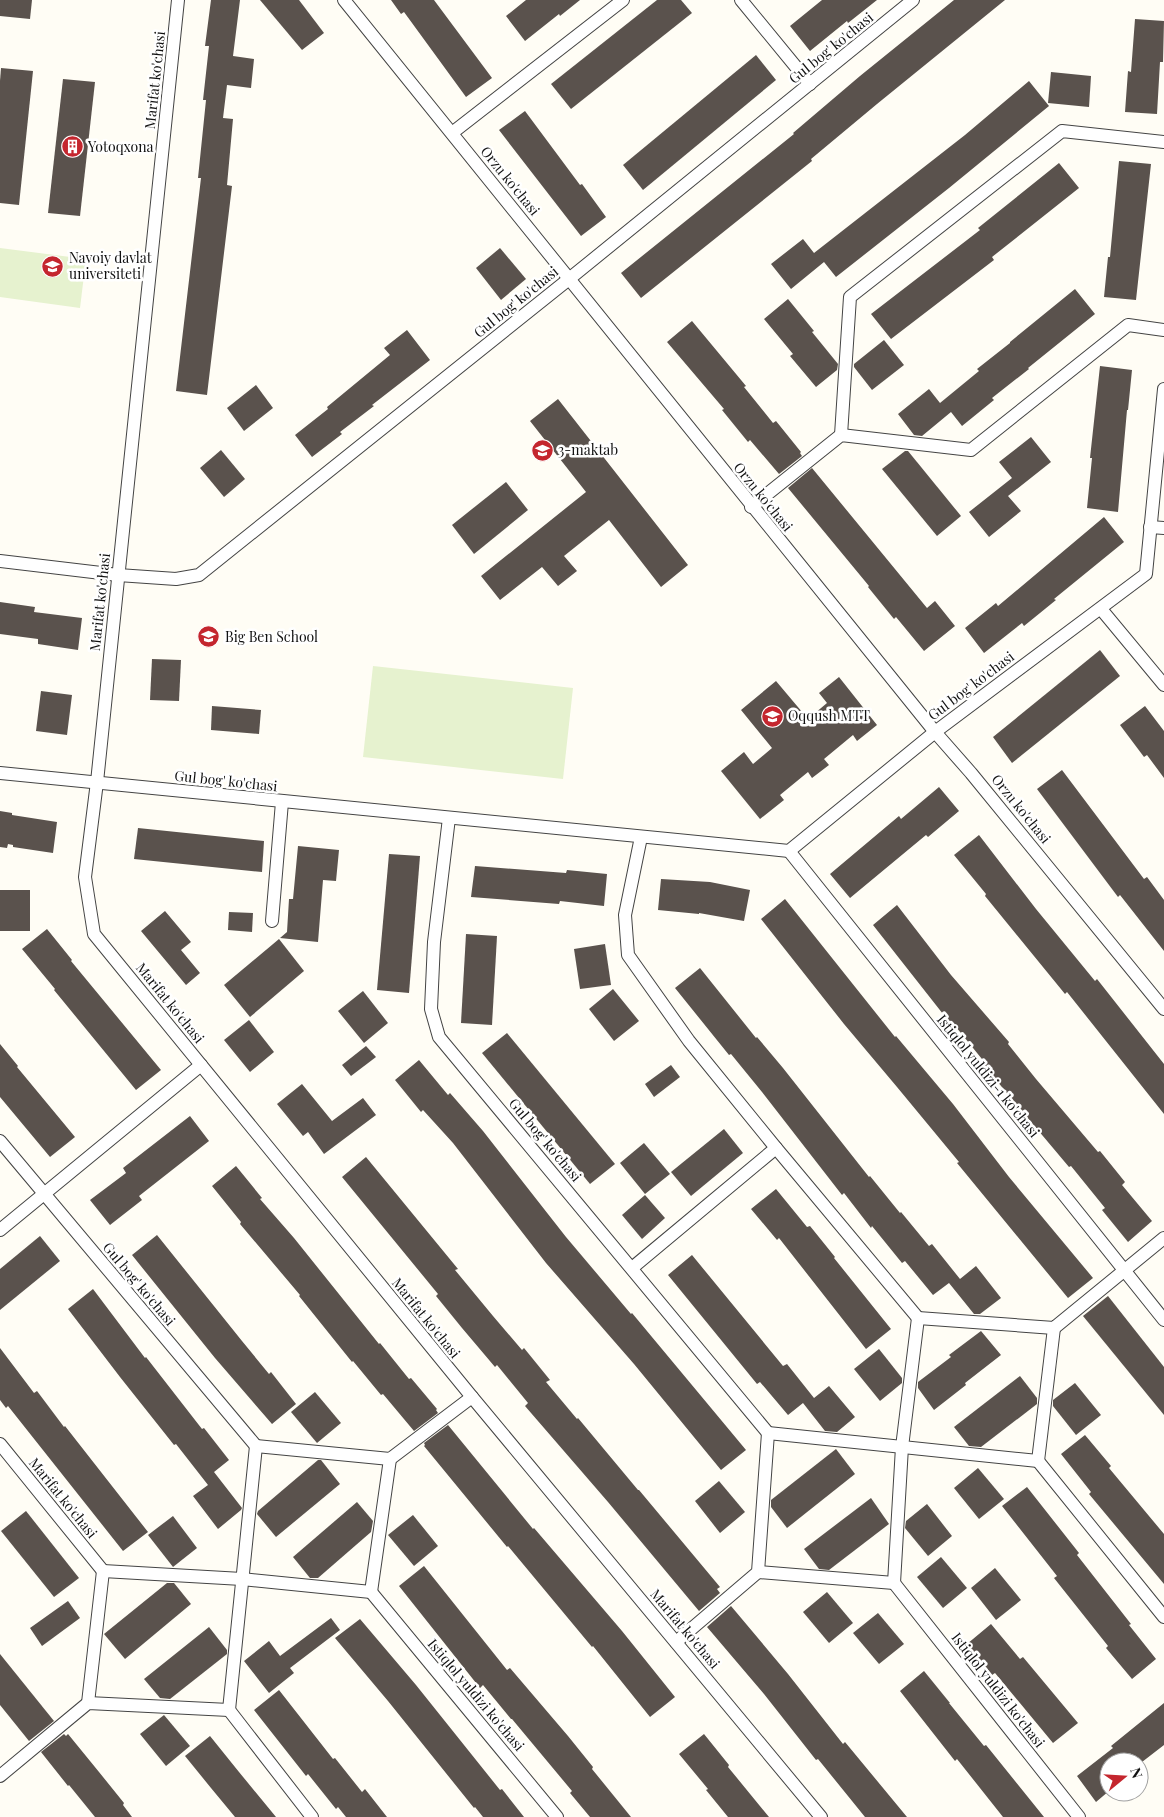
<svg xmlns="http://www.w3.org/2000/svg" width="1164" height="1817" viewBox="0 0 1164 1817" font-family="'Playfair Display',serif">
	<rect width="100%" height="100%" fill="#fffdf5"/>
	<g fill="#e6f2cf">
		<path d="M0 248 86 259 80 308 0 297Z"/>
		<path d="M373 666 573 688 563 779 363 757Z"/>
	</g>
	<g fill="#5a524d">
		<path d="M0 0H32L30 19 0 16Z"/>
		<path d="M211 0H240L233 56 254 59 251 88 227 85 223 118 233 119 227 185 232 186 207 395 176 391 201 178H198L206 100H203L209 46H205Z"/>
		<path d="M260 0H299L324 33 302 50Z"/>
		<path d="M391 0H434L492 78 466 97 404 12 401 14Z"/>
		<path d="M526 0H580L560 16 559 14 525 41 506 16Z"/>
		<path d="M657 0H681L692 13 571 109 551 84Z"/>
		<path d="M822 0H877L848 23 847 21 810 51 790 26Z"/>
		<path d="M954 0H1005L877 104 811 159 812 161 641 298 621 273 794 134 793 133 860 76Z"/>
		<path d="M1135 19 1164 21 1163 62H1160L1157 114 1125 112 1128 71 1131 72Z"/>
		<path d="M756 55 776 80 643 190 623 165Z"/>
		<path d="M1 68 33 71 19 205 0 203V81Z"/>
		<path d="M1051 72 1091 76 1089 107 1048 103Z"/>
		<path d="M63 79 95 82 80 216 48 213Z"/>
		<path d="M1029 81 1049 106 949 188 836 277 824 262 791 289 771 264 803 239 814 253 965 135Z"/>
		<path d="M525 111 580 185 582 184 606 217 581 236 499 130Z"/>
		<path d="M1119 161 1151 164 1136 300 1104 297 1108 257H1110Z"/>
		<path d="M1059 163 1079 188 992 257 994 260 891 339 871 314 980 230 978 228Z"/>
		<path d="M500 248 526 279 501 300 476 268Z"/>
		<path d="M1075 289 1095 314 1028 368 1029 369 992 398 994 400 962 426 951 412 922 436 914 435 898 414 929 389 940 403 979 371 977 369 1010 343V342Z"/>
		<path d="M788 299 814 331 812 332 838 364 837 370 816 387 790 356 793 354 764 319Z"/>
		<path d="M692 321 746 386 744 387 773 423 776 421 801 452 800 453 802 456 779 474 750 440 748 442 722 410 724 409 667 342Z"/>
		<path d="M407 330 430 360 372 405 374 406 340 432 342 434 312 457 295 435 328 409 327 407 390 355 384 348Z"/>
		<path d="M884 340 904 365 872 390 854 367V364Z"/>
		<path d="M1100 366 1132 370 1128 410H1127L1118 512 1087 508 1092 458H1090Z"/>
		<path d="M256 385 273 408 244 431 227 408Z"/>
		<path d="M558 399 688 565 661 587 609 520 564 556 577 571 558 586 542 567 500 600 481 576 586 492 530 421Z"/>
		<path d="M1031 437 1051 462 1008 496 1021 511 989 537 969 512 1012 478 999 462Z"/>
		<path d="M221 450 245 479 224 497 200 468Z"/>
		<path d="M905 451H908L961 516 937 536 882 469Z"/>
		<path d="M812 468 927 608 935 601 955 626 924 651 896 617 894 619 868 587 869 586 788 488Z"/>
		<path d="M506 482 528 510 474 554 452 525Z"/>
		<path d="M1104 517 1124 542 1054 599 1056 600 1024 626 1022 623 984 653 965 628 996 603 998 606Z"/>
		<path d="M0 602 35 607 34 612 82 618 78 650 38 644V639L0 634Z"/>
		<path d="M1100 650 1120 676 1012 763 993 737Z"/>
		<path d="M152 659 181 660 179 701 150 700Z"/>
		<path d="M839 677 877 725 857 741 853 735 824 759 829 765 812 778 808 772 780 795 784 800 760 819 721 771 744 752 753 764 772 748 741 710 776 681 808 719 827 703 819 693Z"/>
		<path d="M41 691 72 695 67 735 36 731Z"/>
		<path d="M212 706 261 710 259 734 211 730Z"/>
		<path d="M1145 706 1164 731V778L1147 755 1144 757 1120 725Z"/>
		<path d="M1062 770 1144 879 1147 877 1164 900V951L1120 895 1118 897 1037 789Z"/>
		<path d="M939 787 959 811 928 837 926 835 850 898 830 874 899 816 901 819Z"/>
		<path d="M0 811 12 813V815L57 822 53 853 13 847V845L8 844 7 848 0 847Z"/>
		<path d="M138 828 264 841 262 872 134 859Z"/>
		<path d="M979 835 1036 909 1095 981 1097 979 1164 1064V1114L1067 992 1065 994 985 896 986 894 954 855Z"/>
		<path d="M298 846 339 850 336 881 323 880 318 942 280 938 287 932 289 899H293Z"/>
		<path d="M389 854 420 856 409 993 377 990Z"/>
		<path d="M475 866 566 873 567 870 607 874 604 906 560 901 559 904 471 897Z"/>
		<path d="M661 879 710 882 750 890 744 921 699 913V914L658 910Z"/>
		<rect x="0" y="890" width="30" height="41"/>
		<path d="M785 899 895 1037 896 1036 953 1104 1009 1177 1093 1278 1068 1298 957 1163 959 1162 897 1087 844 1024 761 919Z"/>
		<path d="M897 905 951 975 1009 1042 1008 1044 1036 1079 1098 1152 1100 1151 1125 1182 1122 1185 1152 1221 1128 1242 1102 1210 1105 1208 1071 1166 1069 1167 1010 1097 984 1065 986 1064 956 1027 954 1028 873 925Z"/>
		<path d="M165 911 191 942 181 950 200 973 186 985 141 931Z"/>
		<path d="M229 912 253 913 252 932 228 930Z"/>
		<path d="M47 929 72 960 71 961 161 1070 136 1090 54 990 55 989 22 949Z"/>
		<path d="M466 934 497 936 492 1025 461 1023Z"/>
		<path d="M279 939 304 971 250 1017 224 985Z"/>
		<path d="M605 944 611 985 580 989 574 949Z"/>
		<path d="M700 968 756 1038 757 1037 783 1068 869 1177 870 1176 900 1213 901 1212 929 1246 932 1244 960 1279 976 1266 1001 1298 980 1314H974L949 1283 933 1295 905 1261 902 1263 872 1226 871 1228 844 1193 842 1195 762 1092 731 1054 729 1055 675 988Z"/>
		<path d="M613 989 639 1021 614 1041 589 1009Z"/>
		<path d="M363 991 388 1023 364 1043 338 1011Z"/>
		<path d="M249 1020 274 1052 250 1072 224 1040Z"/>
		<path d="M507 1033 615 1164 590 1184 482 1053Z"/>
		<path d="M0 1044 18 1066 17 1067 75 1137 50 1157 0 1097Z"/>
		<path d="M366 1046 376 1057 351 1076 342 1065Z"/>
		<path d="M419 1060 448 1095 450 1093 483 1131 566 1237 631 1314 632 1313 746 1450 721 1470 634 1364 546 1263 453 1143 423 1110 421 1112 395 1080Z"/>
		<path d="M671 1065 680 1077 654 1097 645 1084Z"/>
		<path d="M302 1084 332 1121 363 1098 376 1115 324 1154 308 1132 303 1136 277 1104Z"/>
		<path d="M190 1116 209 1141 139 1196 142 1200 110 1225 90 1200 126 1173 123 1168Z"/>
		<path d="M724 1129 743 1153 691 1196 671 1172Z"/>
		<path d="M644 1143 670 1174 645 1194 620 1163Z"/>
		<path d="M366 1157 458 1269 455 1270 493 1316 522 1350 524 1348 550 1380 546 1382 577 1419 578 1418 638 1490H639L720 1587 717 1589 720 1593 699 1611 608 1502 525 1406 528 1403 497 1365 495 1367 462 1328 436 1296 438 1294 342 1177Z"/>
		<path d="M236 1166 262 1198 260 1199 294 1238 379 1344 380 1343 409 1379 411 1378 437 1409 436 1410 438 1413 414 1431 383 1394 381 1395 353 1361 352 1362 299 1296 300 1295 240 1224 241 1222 212 1186Z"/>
		<path d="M776 1189 807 1227 810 1226 835 1257 834 1258 891 1329 866 1349 779 1238 777 1240 751 1209Z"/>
		<path d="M645 1195 665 1218 642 1239 622 1215Z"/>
		<path d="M157 1235 242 1341 269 1374 271 1372 296 1404 272 1424 215 1358 132 1255Z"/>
		<path d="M40 1236 60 1261 0 1310V1269Z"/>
		<path d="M692 1255 783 1366 787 1364 814 1398 829 1386 855 1417 837 1432 825 1431 803 1403 788 1415 760 1382 757 1384 668 1275Z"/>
		<path d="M93 1289 145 1358 146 1357 202 1429 204 1428 229 1460 214 1472 242 1508 241 1510 218 1529 193 1496 208 1485 176 1444 174 1445 120 1377 68 1309Z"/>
		<path d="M1108 1296 1164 1367V1415L1083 1316Z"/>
		<path d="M981 1331 1001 1355 965 1383 966 1385 934 1410 918 1388V1382L951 1357 949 1355Z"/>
		<path d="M0 1348 34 1393 37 1391 64 1427 65 1426 148 1532 123 1551 8 1406 6 1408 0 1400Z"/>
		<path d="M879 1349 902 1378V1383L880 1401 854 1369Z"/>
		<path d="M1020 1376 1037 1398V1404L981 1447 969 1446 954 1427Z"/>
		<path d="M1075 1383 1101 1415 1076 1435 1053 1406V1400Z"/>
		<path d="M315 1392 341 1423 317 1443 291 1412Z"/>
		<path d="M448 1425 533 1529 534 1528 622 1631 675 1697 650 1717 593 1646 592 1647 508 1546 507 1547 424 1446 425 1445 424 1443Z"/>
		<path d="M1085 1435 1111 1466 1109 1468 1164 1534V1584L1089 1494 1091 1492 1061 1454Z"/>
		<path d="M836 1449 855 1474 787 1528 771 1507V1500Z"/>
		<path d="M318 1460H321L340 1484 276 1537 257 1514 258 1511Z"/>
		<path d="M978 1468 1004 1499 979 1519 954 1488Z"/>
		<path d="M719 1481 745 1512 720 1533 695 1501Z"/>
		<path d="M1027 1487 1079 1553 1077 1555 1131 1624 1129 1625 1156 1659 1132 1679 1106 1648 1108 1646 1054 1578 1057 1576 1002 1506Z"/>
		<path d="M871 1498 889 1524 829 1570 819 1569 804 1549Z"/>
		<path d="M357 1502 373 1521 371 1532 318 1578H310L293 1557Z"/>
		<path d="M927 1504 952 1536 928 1556 905 1528 906 1521Z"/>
		<path d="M26 1511 79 1578 54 1597 1 1531Z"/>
		<path d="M413 1515 438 1546 414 1566 388 1535Z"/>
		<path d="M173 1516 197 1548 173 1567 148 1535Z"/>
		<path d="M941 1557 967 1588 943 1608 917 1577Z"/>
		<path d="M424 1566 507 1670 510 1668 568 1736 593 1767 592 1769 631 1817H590L570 1793 572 1791 512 1719H511L483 1685 480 1688 399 1586Z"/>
		<path d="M995 1568 1021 1600 996 1620 971 1588Z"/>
		<path d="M167 1583H174L191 1604 125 1659 104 1634Z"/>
		<path d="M827 1592 853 1623 829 1643 803 1612Z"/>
		<path d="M68 1601 80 1618 42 1646 30 1628Z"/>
		<path d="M731 1606 788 1674 843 1744 845 1742 907 1817H865L818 1759 816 1760 764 1694 707 1627Z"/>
		<path d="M878 1613 904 1644 879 1664 853 1633Z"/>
		<path d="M331 1618 340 1630 290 1668 294 1673 269 1693 244 1661 269 1641 280 1656Z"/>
		<path d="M360 1619 416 1685 500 1790 502 1789 524 1817H483L475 1807 474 1808 388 1701 335 1638Z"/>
		<path d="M991 1624 1020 1659 1023 1657 1078 1723 1053 1743 995 1673 992 1675 967 1644Z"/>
		<path d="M209 1627 227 1650V1654L170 1699 160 1698 144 1679Z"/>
		<path d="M0 1654 54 1721 29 1741 0 1705Z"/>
		<path d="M924 1671 950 1703H949L984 1746 986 1745 1044 1817H1003L957 1759 955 1761 900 1691Z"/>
		<path d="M279 1690 333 1759 335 1758 362 1792 365 1789 387 1817H346L338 1807 336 1809 308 1774 306 1776 254 1710Z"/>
		<path d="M1164 1703V1745L1142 1762H1109V1791L1096 1802 1077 1776 1113 1748 1111 1746Z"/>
		<path d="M164 1715 190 1746 166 1766 140 1734Z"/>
		<path d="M64 1734 66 1736 68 1734 99 1772 124 1803 123 1805 132 1817H95L69 1785 68 1786 41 1752Z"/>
		<path d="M704 1734 729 1765 728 1767 769 1817H728L706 1790 708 1789 679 1754Z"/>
		<path d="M210 1736 239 1772 276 1817H235L211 1788 185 1756Z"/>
	</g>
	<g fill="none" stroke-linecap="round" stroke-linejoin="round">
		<defs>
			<g id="minor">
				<path d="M178 0 97 782 85 877 94 934 472 1397 821 1817"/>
				<path d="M344 0 935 732 971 773 1164 1009"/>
				<path d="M741 0 810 84"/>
				<path d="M452 133 623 0"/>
				<path d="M841 435 850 297 1062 131 1164 142"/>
				<path d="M751 507 841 435 971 450 1128 325 1164 330"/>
				<path d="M1150 527 1164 528"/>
				<path d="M0 561 118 575 176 579 199 575 569 279 913 0"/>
				<path d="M1101 609 1164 685"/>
				<path d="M0 773 789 851 935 732 1146 574 1164 389"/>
				<path d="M449 818 434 942 431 1009 439 1037 768 1433"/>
				<path d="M641 837 625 915 628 955 689 1041 776 1148 918 1318"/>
				<path d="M789 851 1164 1320"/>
				<path d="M272 921 282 802"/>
				<path d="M0 1141 256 1446"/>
				<path d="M0 1230 201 1065"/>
				<path d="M632 1268 776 1148"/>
				<path d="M918 1318 1054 1328 1164 1238"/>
				<path d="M768 1433 1038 1461"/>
				<path d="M0 1444 103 1571"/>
				<path d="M256 1446 390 1459 472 1397"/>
				<path d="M1038 1461 1164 1617"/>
				<path d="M1038 1461 1054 1328"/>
				<path d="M103 1571 242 1579 371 1592"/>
				<path d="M758 1572 894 1583"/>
				<path d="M894 1583 1079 1817"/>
				<path d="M894 1583 902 1447 918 1318"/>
				<path d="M371 1592 557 1817"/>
				<path d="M371 1592 390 1459"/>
				<path d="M676 1642 758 1572 768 1433"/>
				<path d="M88 1703 103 1571"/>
				<path d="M229 1710 256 1446"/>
				<path d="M229 1710 312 1817"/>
				<path d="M0 1776 88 1703 229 1710"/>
			</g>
		</defs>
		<use href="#minor" stroke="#444" stroke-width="14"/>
		<use href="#minor" stroke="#fff" stroke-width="12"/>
	</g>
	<defs>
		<symbol id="building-disc" viewBox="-11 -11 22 22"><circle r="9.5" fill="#c4262e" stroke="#fff"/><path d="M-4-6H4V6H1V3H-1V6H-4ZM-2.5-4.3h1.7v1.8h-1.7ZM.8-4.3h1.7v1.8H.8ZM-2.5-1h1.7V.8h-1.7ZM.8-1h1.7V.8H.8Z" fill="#fff"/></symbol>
		<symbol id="university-disc" viewBox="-11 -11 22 22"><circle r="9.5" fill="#c4262e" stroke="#fff"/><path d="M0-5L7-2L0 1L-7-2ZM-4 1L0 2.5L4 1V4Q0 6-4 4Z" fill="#fff"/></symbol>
		<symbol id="school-disc" viewBox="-11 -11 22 22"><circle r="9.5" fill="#c4262e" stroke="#fff"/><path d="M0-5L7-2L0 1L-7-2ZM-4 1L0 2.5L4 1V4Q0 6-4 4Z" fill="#fff"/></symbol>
	</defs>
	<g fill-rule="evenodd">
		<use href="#building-disc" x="60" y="134" width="25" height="25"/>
		<use href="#university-disc" x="40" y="254" width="25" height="25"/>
		<use href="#school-disc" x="530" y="438" width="25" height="25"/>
		<use href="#school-disc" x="196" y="624" width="25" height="25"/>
		<use href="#school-disc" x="760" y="704" width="25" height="25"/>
	</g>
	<g text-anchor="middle" stroke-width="5" stroke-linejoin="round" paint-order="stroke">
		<g font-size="14" fill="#111" stroke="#fff">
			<text transform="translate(831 48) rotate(-39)" y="5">Gul bog' ko'chasi</text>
			<text transform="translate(155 80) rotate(-84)" y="5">Marifat ko'chasi</text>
			<text transform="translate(510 181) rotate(51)" y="5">Orzu ko'chasi</text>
			<text transform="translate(516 302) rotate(-39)" y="5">Gul bog' ko'chasi</text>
			<text transform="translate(763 497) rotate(51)" y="5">Orzu ko'chasi</text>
			<text transform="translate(100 602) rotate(-84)" y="5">Marifat ko'chasi</text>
			<text transform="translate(971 686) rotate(-37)" y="5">Gul bog' ko'chasi</text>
			<text transform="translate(226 781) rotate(6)" y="5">Gul bog' ko'chasi</text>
			<text transform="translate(1021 809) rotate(51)" y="5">Orzu ko'chasi</text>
			<text transform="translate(170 1003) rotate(51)" y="5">Marifat ko'chasi</text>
			<text transform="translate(988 1076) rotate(51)" y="5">Istiqlol yuldizi-1 ko'chasi</text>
			<text transform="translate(545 1140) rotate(50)" y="5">Gul bog' ko'chasi</text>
			<text transform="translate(139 1284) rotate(50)" y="5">Gul bog' ko'chasi</text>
			<text transform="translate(426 1318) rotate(51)" y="5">Marifat ko'chasi</text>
			<text transform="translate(63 1498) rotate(51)" y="5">Marifat ko'chasi</text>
			<text transform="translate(685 1629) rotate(50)" y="5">Marifat ko'chasi</text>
			<text transform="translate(998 1690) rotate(52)" y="5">Istiqlol yuldizi ko'chasi</text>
			<text transform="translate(476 1695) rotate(50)" y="5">Istiqlol yuldizi ko'chasi</text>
		</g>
		<g font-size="14" fill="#111" stroke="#fff" text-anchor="start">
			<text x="88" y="152">Yotoqxona</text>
			<text x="69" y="263">Navoiy davlat<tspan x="69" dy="16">universiteti</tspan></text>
			<text x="558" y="455">3-maktab</text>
			<text x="225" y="642">Big Ben School</text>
			<text x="788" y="721">Oqqush MTT</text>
		</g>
	</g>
	<g transform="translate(1124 1777) rotate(72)"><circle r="24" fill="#ffffff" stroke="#a0a0a0"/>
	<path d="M0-4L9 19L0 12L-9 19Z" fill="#c4262e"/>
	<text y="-8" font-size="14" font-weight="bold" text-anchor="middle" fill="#111111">N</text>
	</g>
</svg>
